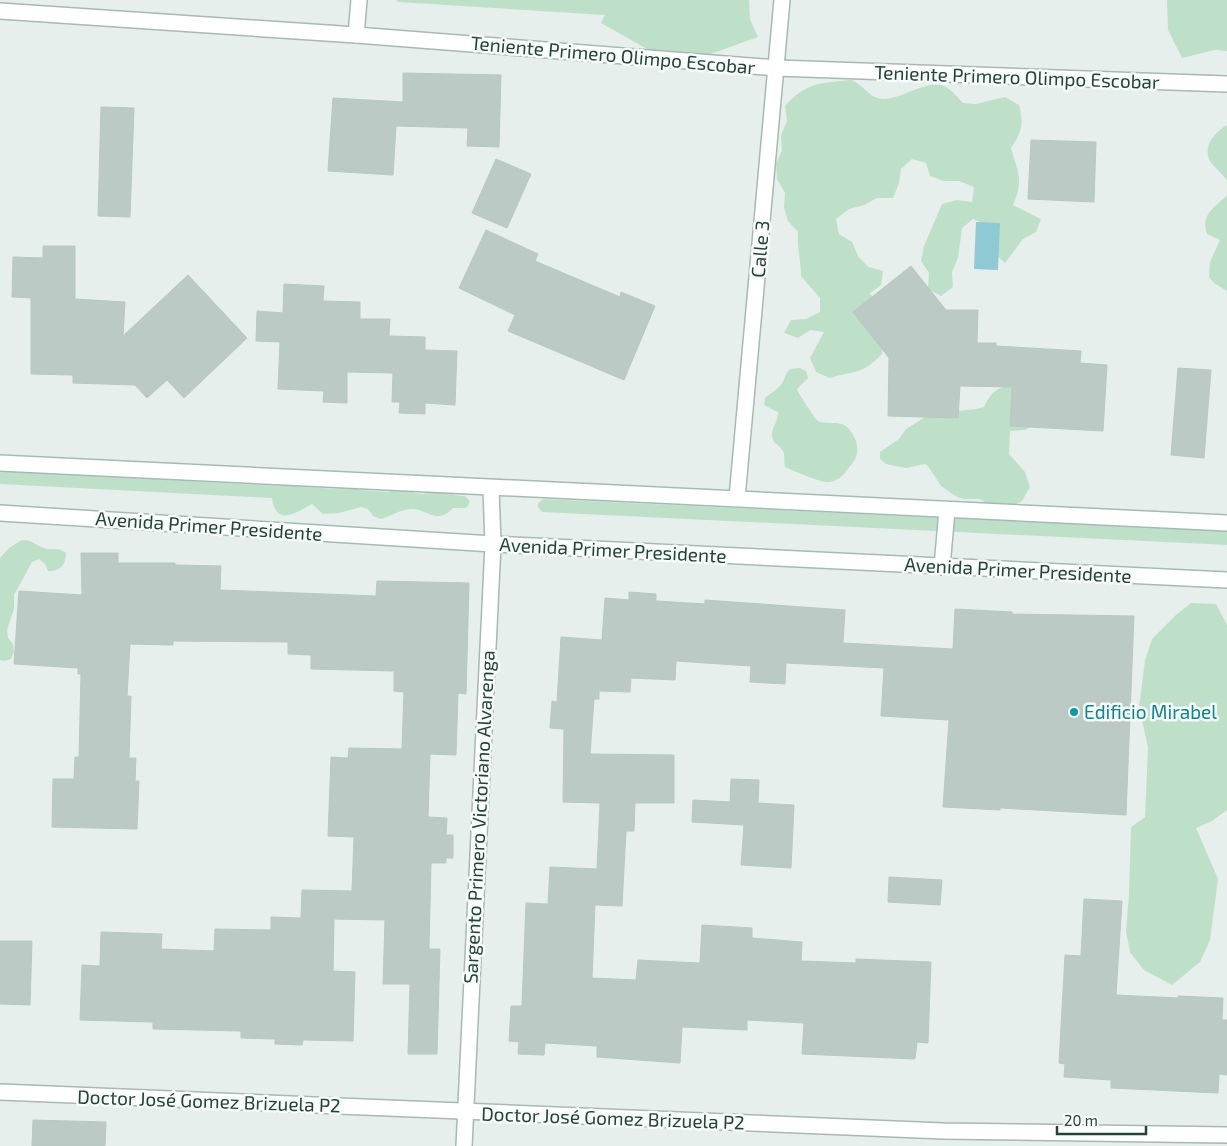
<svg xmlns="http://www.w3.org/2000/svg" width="1227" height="1146" viewBox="0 0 1227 1146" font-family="'Exo 2',sans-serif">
	<rect width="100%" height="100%" fill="#e6efeb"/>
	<g fill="#bfe0c8">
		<path d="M396 0H749L750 19 758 37 677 66 601 23 605 15 398 2Z"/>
		<path d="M1167 0H1227V51L1215 50 1182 58 1168 30Z"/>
		<path d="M851 80C863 84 870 99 883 99 903 99 928 78 946 87 953 91 958 98 963 103L976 104 1005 97 1019 105C1024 124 1022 132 1011 148 1018 173 1024 180 1013 205L1041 219 1036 232 1023 239 1005 263 994 253 987 225 973 219 962 228 958 258 952 272 953 287 941 296 928 289 929 273 921 261 924 246 942 204 957 200 972 202 974 187 959 181H944L930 176 926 163 912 159 901 169 899 183 893 198H877L864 205 849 209 836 219 839 234 852 242 858 256 868 267 883 271 881 285 869 294 882 301V354C862 375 856 370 830 378L816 372 810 358 824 332 810 330 798 338 784 333 791 320 806 319 820 312V298L801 276C801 261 797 248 798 232L788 221 784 208 785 193 777 179 776 164 782 150 781 135 787 121 785 106C806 82 822 83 851 80Z"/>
		<path d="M1227 125V181C1223 174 1218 171 1213 165 1200 150 1213 133 1227 125Z"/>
		<path d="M1227 195V291L1214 283 1209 277 1210 262 1220 240 1207 234C1200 214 1215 208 1227 195Z"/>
		<path d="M800 368 806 371 808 378 797 389C798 393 815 419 818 421 825 424 835 422 842 424 852 428 861 446 856 457 854 462 848 468 845 473 840 479 832 483 825 482 819 481 790 470 785 467 784 462 785 454 783 451 779 444 772 444 772 435 772 425 778 424 778 412L764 405 765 398C769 394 775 391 779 387 785 382 783 376 790 369Z"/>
		<path d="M1014 383 1038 423 1025 430 1010 431 1009 454 1025 472 1030 487 1022 501 1001 511 994 509 980 499H964L957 497 941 486 928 466 925 464 906 468 886 464 880 459V452L899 439 906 429 930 414 976 409 984 407C992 390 997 389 1014 383Z"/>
		<path d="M0 471 280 486 288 481 303 483 306 487 336 489 349 487 360 490 388 492 397 487 410 488 414 493 424 494 432 489 453 492 454 495 465 496 470 501 468 506 465 508H453C436 526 427 508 410 509 399 510 390 517 380 519L373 516 368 509 361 507 339 513 323 514 312 504C296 513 276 527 272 498L0 484Z"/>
		<path d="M544 499 1227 531V545L542 512 538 507V503Z"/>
		<path d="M22 540C34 540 34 545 44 548 53 552 55 545 66 553 66 565 60 572 48 571L45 564 39 559 32 562 14 595V609L7 630 8 638 13 644 14 652 11 659 4 661 0 660V558L9 548Z"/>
		<path d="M1191 603 1216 604 1227 625V810L1212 821 1196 828 1218 879 1210 940 1200 962 1172 985 1144 970 1130 952 1126 931 1129 895 1131 827 1145 817 1148 747 1139 708 1145 660 1152 639 1176 615Z"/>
	</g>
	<path fill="#8ec9d4" d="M976 222 1000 223 998 270 974 269Z"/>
	<g fill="#bbcac4" stroke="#b8c9c2">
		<path d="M403 73 501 75 499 147 467 146 468 128 396 126 393 175 328 171 333 98 403 102Z"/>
		<path d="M101 107 134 108 130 217 98 216Z"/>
		<path d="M1031 140 1096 142 1094 202 1028 199Z"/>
		<path d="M496 159 531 174 507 228 472 213Z"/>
		<path d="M486 230 538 254 535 261 620 297 621 292 655 306 624 380 508 331 515 315 459 288Z"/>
		<path d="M43 246H75V299L125 302 123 336 188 275 247 338 184 398 167 380 147 398 135 385 73 383V375L31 374V298L12 297 13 257 43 258Z"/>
		<path d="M911 266 946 310H978L977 343H996V346L1081 351 1080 363 1107 365 1103 431 1010 426 1012 387 960 386 958 418 888 416 889 358 853 312Z"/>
		<path d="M284 284 324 286 323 301 360 302V319H390L389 336 425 337V350L457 351 455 405 425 403V414L399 413 400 402H392L393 373 347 372V403L323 402 324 391 278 389 280 342 256 341 257 311 283 313Z"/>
		<path d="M1178 368 1211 370 1204 458 1171 455Z"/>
		<path d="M81 553H118V563H175V565L221 566 220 590 376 596 377 581 469 583 466 694 458 693 456 755 430 754 428 817 447 818 446 835H453V858H446V863H431L429 949H440L437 1054H408L410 984H383L385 920 334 919 333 971 355 972 353 1041 303 1040 302 1045 275 1044V1039L241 1038V1031L153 1029V1022L80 1020 82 965 100 966 101 932 162 934 161 949 214 951 215 929 271 930V917L301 918 302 890 352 891 354 837 328 836 331 757 348 758 349 748 402 749 404 692 394 691V671L311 669V655L288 654V642L173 641V645L130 644 127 696H131L129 758H136L135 781H139L137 829 52 827 53 779H74L75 757H79L81 674H78V668L14 664 19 591 82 595Z"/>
		<path d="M629 592 656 594V601L705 604V600L845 610 843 643 953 649 955 609 1012 612V614L1134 616 1126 815 1000 808V810L943 807 949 720 881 716 884 668 786 663 785 684 750 682 751 666 676 661 675 680 631 678 630 692 599 691V699H594L590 754 674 755V803H635L634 831H626L622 906 595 905 592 978 636 980 638 960 700 963 702 925 752 928V938L802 942 801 961 856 963V959L931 962 928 1043 917 1042 915 1059 802 1054 804 1023 747 1020V1030L682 1027 680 1063 597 1057V1046L545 1043 544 1055 518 1054 519 1042 509 1041 511 1006H522L526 903 548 904 550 867 597 869 600 803 563 802 564 729 550 728 552 701 557 702 561 637 602 640 605 598 629 600Z"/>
		<path d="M731 779 759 780 758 803 794 805 791 868 741 865 744 825 692 822 693 800 730 802Z"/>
		<path d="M889 877 942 880 940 905 888 902Z"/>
		<path d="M1084 899 1122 901 1116 995 1178 998V996L1223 998 1222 1020H1227V1075L1219 1074 1218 1093 1111 1088V1080L1064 1077 1065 1064 1059 1063 1065 955 1081 956Z"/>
		<path d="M0 941H32L30 1005 0 1004Z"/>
		<path d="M33 1120 106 1122 105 1146H32Z"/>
	</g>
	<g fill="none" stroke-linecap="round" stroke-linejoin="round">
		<defs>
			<g id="street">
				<path d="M0 11 356 35 777 68 1227 84"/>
				<path d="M356 35 359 0"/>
				<path d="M737 498 782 0"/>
				<path d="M0 1092 943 1131 1227 1135"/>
				<path d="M464 1146 493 544 491 488"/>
			</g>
			<g id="secondary">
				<path d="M0 463 1227 523"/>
				<path d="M0 513 493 544 1227 580"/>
				<path d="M942 567 947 510"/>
			</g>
		</defs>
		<use href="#street" stroke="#a8b8b2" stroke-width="18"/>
		<use href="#secondary" stroke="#a4bbb3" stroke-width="18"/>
		<use href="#street" stroke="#fff" stroke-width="15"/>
		<use href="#secondary" stroke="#fff" stroke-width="15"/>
	</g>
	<circle fill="#0f9aa8" stroke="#f7fbf9" stroke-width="2" cx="1074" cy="712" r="5"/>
	<g text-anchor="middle" stroke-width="5" stroke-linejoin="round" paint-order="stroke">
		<g font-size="19" fill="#24423a" stroke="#f7fbf9">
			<text transform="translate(613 55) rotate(5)" y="7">Teniente Primero Olimpo Escobar</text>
			<text transform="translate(1017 77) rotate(2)" y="7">Teniente Primero Olimpo Escobar</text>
			<text transform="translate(760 249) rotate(-85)" y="7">Calle 3</text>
			<text transform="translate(209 526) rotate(4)" y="7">Avenida Primer Presidente</text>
			<text transform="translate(613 550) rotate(3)" y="7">Avenida Primer Presidente</text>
			<text transform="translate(1018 570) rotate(3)" y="7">Avenida Primer Presidente</text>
			<text transform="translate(479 817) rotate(-87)" y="7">Sargento Primero Victoriano Alvarenga</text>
			<text transform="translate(209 1101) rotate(2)" y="7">Doctor José Gomez Brizuela P2</text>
			<text transform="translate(613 1118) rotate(2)" y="7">Doctor José Gomez Brizuela P2</text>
		</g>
		<g font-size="19" fill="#0d838f" stroke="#f7fbf9" text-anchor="start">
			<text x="1084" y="719">Edificio Mirabel</text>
		</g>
	</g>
	<path d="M1057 1126v8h89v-8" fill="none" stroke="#24423a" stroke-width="2.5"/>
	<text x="1064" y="1126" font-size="15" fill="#24423a" stroke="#f7fbf9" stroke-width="4" paint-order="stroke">20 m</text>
</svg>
